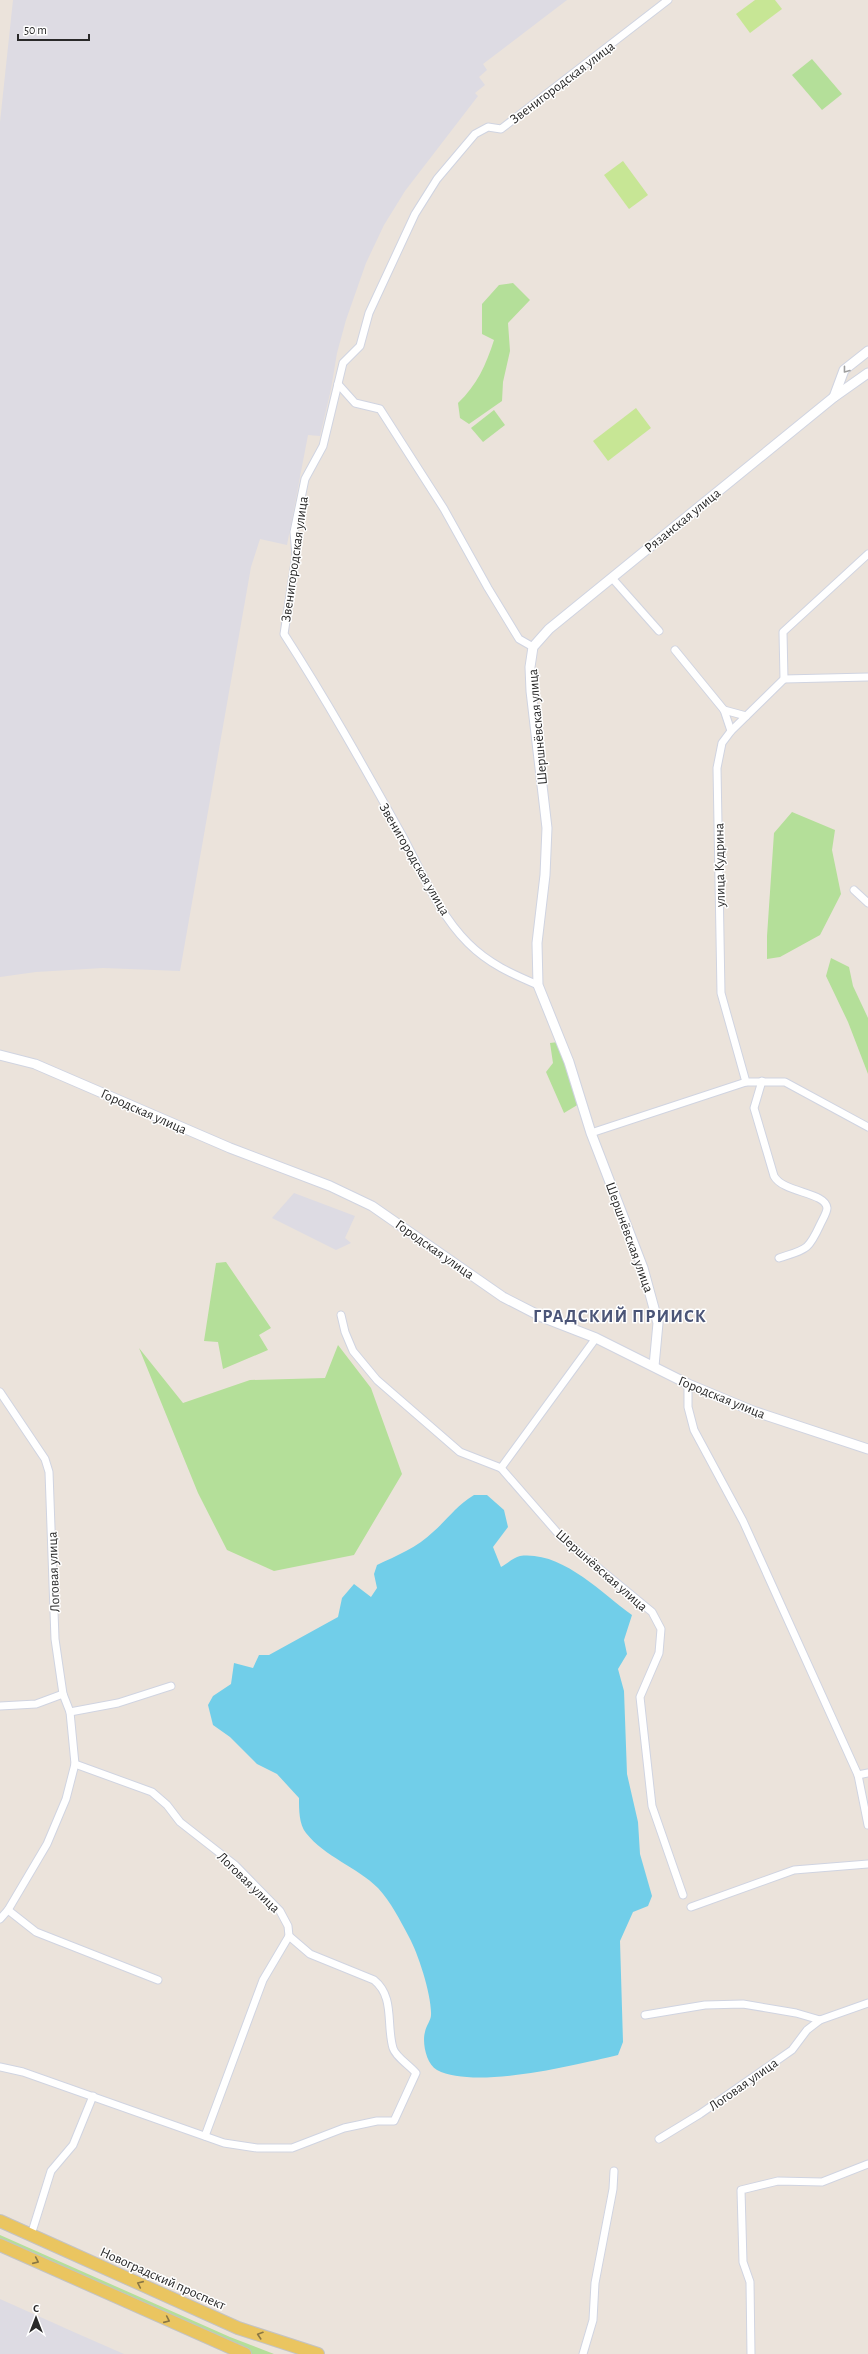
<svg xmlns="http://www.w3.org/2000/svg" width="868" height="2354" viewBox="0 0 868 2354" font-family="'Alegreya Sans',sans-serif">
	<rect width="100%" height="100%" fill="#ebe3db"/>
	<g fill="#dddbe3">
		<path d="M13 0H567L483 64 487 70 479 77 485 85 475 93 478 96 405 191 384 225 366 263 346 320 337 353 331 389 320 436 308 435 287 545 260 539 251 567 180 971 103 968 36 972 0 977V122Z"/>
		<path d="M294 1193 355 1216 345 1238 351 1243 336 1250 272 1218Z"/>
		<path d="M0 2299 76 2333 124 2354H0Z"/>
	</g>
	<g fill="#b4df99">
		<path d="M812 59 842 94 822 110 792 75Z"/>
		<path d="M513 283 530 300 508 323 510 351 503 382 502 401 469 424 460 418 458 403C477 385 486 365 494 340L482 334V304L499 285Z"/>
		<path d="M494 410 505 425 483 442 471 428Z"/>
		<path d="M792 812 835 830 832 850 841 894 820 935 780 957 767 959V936L774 833Z"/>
		<path d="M831 958 849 967 853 986 868 1018V1074L848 1022 826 976Z"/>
		<path d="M558 1042 579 1104 564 1113 546 1072 553 1063 550 1043Z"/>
		<path d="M226 1262 271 1328 259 1335 268 1350 223 1369 218 1342 204 1341 216 1263Z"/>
		<path d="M338 1345 371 1388 402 1474 354 1555 274 1571 227 1550 198 1493 139 1348 183 1403 250 1380 325 1378Z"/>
		<path d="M0 2235 230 2337 274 2354H252L239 2350 0 2244Z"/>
	</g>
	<g fill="#c7e695">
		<path d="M755 0H775L782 9 750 33 736 14Z"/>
		<path d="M623 161 648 195 629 209 604 175Z"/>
		<path d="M636 408 651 428 608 461 593 441Z"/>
	</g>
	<path fill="#71cee9" d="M474 1495H487L504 1510 508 1527 493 1547 501 1567C507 1564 514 1557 520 1556 562 1551 600 1592 632 1615L624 1640 627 1654 618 1669 624 1691 627 1774 638 1822 640 1854 652 1896 648 1906 633 1912 620 1941 623 2042 618 2055C575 2065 475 2090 437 2070 426 2064 422 2042 425 2032 426 2026 431 2020 431 2015 432 1996 418 1953 409 1937 400 1920 391 1902 378 1888 357 1867 325 1857 306 1833 299 1824 299 1810 299 1798L277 1774 257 1764 230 1737 213 1725 208 1705 213 1696 231 1684 234 1663 253 1668 259 1655H269L338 1617 342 1598 354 1584 371 1597 377 1588 374 1574 377 1565C396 1556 418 1547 433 1532 449 1518 455 1507 474 1495Z"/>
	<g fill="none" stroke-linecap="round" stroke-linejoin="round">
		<defs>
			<g id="minor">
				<path d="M338 384 355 403 380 409 444 509 488 588 519 639 533 647"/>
				<path d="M612 578 659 631"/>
				<path d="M675 650 724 710 731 731 722 743 717 768 721 993 746 1082H785L868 1127"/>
				<path d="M784 679 868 677"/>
				<path d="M724 710 746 716"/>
				<path d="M731 731 784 679 783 632 868 554"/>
				<path d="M854 890 868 903"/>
				<path d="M538 985C512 974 489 964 468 943 438 913 422 872 402 835 364 767 326 699 284 634L296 556 294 532 305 479 323 446 343 363 360 346 369 313 415 214 437 179 475 134 488 127 501 129 668 0"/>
				<path d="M762 1081 754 1108 774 1176C783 1193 826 1192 827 1208 827 1213 822 1220 820 1225 808 1251 806 1249 779 1258"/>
				<path d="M591 1133 746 1082"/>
				<path d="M341 1315 345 1332 353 1351 377 1380 460 1452 501 1468 562 1538 652 1612 661 1629 659 1653 640 1697 652 1806 683 1895"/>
				<path d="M688 1384V1407L694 1430 743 1521 858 1775 868 1825"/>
				<path d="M0 1392 45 1459 49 1472 55 1639 63 1694 70 1712 75 1764 66 1799 47 1844 8 1910 0 1919"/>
				<path d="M501 1468 596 1338"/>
				<path d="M0 1706 36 1704 63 1694"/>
				<path d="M70 1712 118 1703 171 1686"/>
				<path d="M75 1764 152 1792 167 1805 180 1822 235 1865 280 1911 288 1926 289 1936 263 1980 205 2136"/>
				<path d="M858 1775 868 1773"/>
				<path d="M691 1907 794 1870 868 1864"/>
				<path d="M8 1910 36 1932 158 1980"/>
				<path d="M645 2015 705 2005 743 2004 796 2013 820 2020 868 2003"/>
				<path d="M0 2067 23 2072 224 2143 257 2148H292L344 2128 377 2121H394L416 2073C410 2066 395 2056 393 2048 386 2024 395 1997 374 1980L310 1954 289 1936"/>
				<path d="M659 2139 700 2114 792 2050 807 2030 820 2020"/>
				<path d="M31 2235 51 2171 73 2145 93 2096"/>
				<path d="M583 2354 593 2320 595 2283 613 2189 614 2171"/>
				<path d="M751 2354 750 2282 743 2262 741 2190 778 2181 822 2182 868 2164"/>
			</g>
			<g id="tertiary">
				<path d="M834 397 844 370 868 351"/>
				<path d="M0 1055 35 1064 230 1148 330 1186 372 1206 503 1297 542 1317 596 1338 688 1384 753 1411 868 1449"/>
				<path d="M654 1366 658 1323 643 1268 591 1133 569 1062 538 985 537 943 545 875 547 828 531 691 530 667 533 647 549 629 834 397 868 373"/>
			</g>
			<g id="primary">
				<path d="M0 2221 238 2328 318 2354"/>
				<path d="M0 2245 245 2354"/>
			</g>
		</defs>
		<use href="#minor" stroke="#d0d4e1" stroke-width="9"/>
		<use href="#tertiary" stroke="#d0d4e1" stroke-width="11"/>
		<use href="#primary" stroke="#c3c3c3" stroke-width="14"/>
		<use href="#minor" stroke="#fff" stroke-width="7"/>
		<use href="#tertiary" stroke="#fff" stroke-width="9"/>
		<use href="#primary" stroke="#eac560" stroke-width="12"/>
	</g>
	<defs><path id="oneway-chevron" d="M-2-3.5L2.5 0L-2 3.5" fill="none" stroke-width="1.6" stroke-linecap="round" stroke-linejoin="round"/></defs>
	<use stroke="#9f9f9f" href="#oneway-chevron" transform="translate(846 370) rotate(128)"/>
	<g stroke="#8a7744">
		<use href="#oneway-chevron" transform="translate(36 2261) rotate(24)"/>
		<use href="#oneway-chevron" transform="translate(140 2284) rotate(-156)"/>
		<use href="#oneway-chevron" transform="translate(167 2320) rotate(24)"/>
		<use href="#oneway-chevron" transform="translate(260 2335) rotate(-162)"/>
	</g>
	<g text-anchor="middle" stroke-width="3" stroke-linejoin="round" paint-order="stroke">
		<g font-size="14" fill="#292929" stroke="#fff">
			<text transform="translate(562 82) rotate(-37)" y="5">Звенигородская улица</text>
			<text transform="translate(682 520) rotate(-39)" y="5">Рязанская улица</text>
			<text transform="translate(294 559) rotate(-82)" y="5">Звенигородская улица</text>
			<text transform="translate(537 727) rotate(-95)" y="5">Шершнёвская улица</text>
			<text transform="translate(415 859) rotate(60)" y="5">Звенигородская улица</text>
			<text transform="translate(719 865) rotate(-91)" y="5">улица Кудрина</text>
			<text transform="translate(144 1111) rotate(24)" y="5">Городская улица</text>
			<text transform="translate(630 1237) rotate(70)" y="5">Шершнёвская улица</text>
			<text transform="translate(435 1249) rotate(35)" y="5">Городская улица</text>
			<text transform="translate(722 1397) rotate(22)" y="5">Городская улица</text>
			<text transform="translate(602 1570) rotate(41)" y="5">Шершнёвская улица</text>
			<text transform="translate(53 1572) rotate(-92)" y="5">Логовая улица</text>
			<text transform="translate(249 1882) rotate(44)" y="5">Логовая улица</text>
			<text transform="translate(743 2084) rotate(-35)" y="5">Логовая улица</text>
			<text transform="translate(163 2278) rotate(24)" y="5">Новоградский проспект</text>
		</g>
		<g font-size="18" font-weight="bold" letter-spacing="1" fill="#4b5577" stroke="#fff">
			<text x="620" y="1322">ГРАДСКИЙ ПРИИСК</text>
		</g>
	</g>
	<g transform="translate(36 2318)" stroke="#ffffff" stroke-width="3" paint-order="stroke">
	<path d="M0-3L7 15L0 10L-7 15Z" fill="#292929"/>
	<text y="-6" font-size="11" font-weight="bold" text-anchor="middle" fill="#292929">С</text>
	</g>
	<path d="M18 34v6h71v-6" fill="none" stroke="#292929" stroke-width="2"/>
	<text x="24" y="34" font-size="12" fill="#292929" stroke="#ffffff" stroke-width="3" paint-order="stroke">50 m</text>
</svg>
